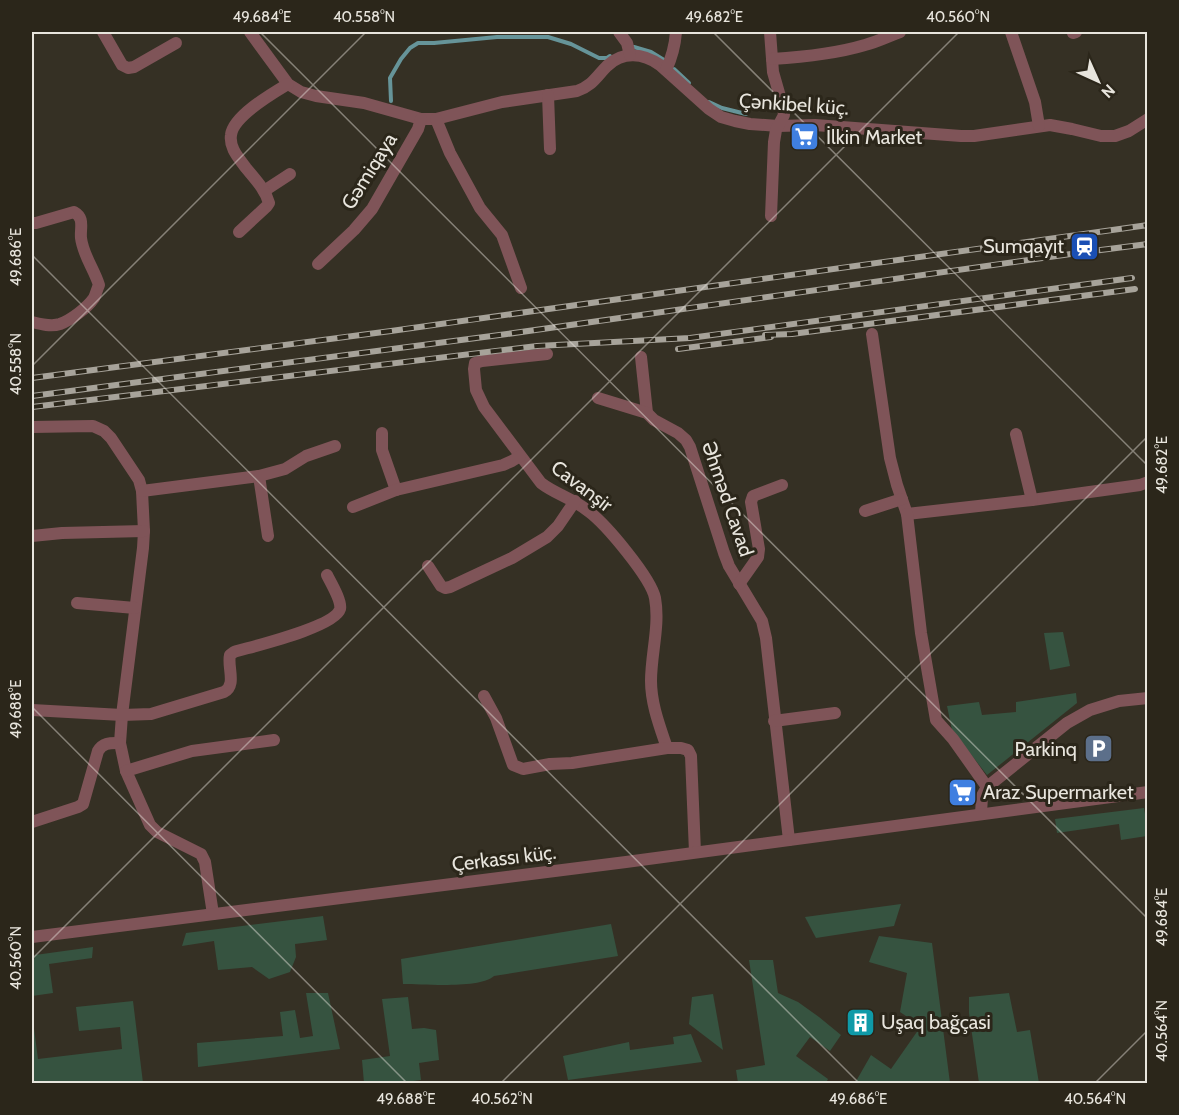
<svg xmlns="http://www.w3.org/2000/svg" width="1179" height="1115" viewBox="0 0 1179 1115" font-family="Cabin,sans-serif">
	<rect width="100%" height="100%" fill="#353024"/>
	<g fill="#365340">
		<path d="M1063 632 1070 666 1050 670 1044 633Z"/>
		<path d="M1076 693 1077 703 987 775 952 730 947 706 979 702 982 715 1016 712V702Z"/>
		<path d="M1144 808 1147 826V836L1121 840 1119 824 1057 833 1055 819Z"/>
		<path d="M901 904 894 926 816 938 805 917Z"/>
		<path d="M323 916 327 940 295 944 296 957 290 972 269 979 252 967 218 970 214 941 182 946 186 933Z"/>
		<path d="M611 924 618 956 494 976C480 989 424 984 403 984L401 959Z"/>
		<path d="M879 936 932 943 950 1083H855L871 1055 891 1069 921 1026 900 1012 907 973 869 962Z"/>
		<path d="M93 947 92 958 49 964 53 993 32 996V970L35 955Z"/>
		<path d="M749 960H773L778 993 798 1002 819 1017 841 1035 830 1051 810 1037 796 1056 828 1079 826 1083H738L736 1070 765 1065Z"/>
		<path d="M306 993H328L340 1049 198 1067 197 1043 283 1036 280 1012 295 1010 300 1038 313 1036Z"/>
		<path d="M1009 993 1017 1032 1030 1030 1039 1083H979L969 1013V997Z"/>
		<path d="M713 994 723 1050 689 1024 692 997Z"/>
		<path d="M408 997 412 1029 424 1028 436 1030 439 1060 419 1063 421 1080 398 1083H364L362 1060 390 1056 382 999Z"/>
		<path d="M133 1001 143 1083H32V1013L38 1059 122 1049 120 1027 79 1031 76 1007Z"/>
		<path d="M691 1034 702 1062 568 1080 563 1056 629 1042 630 1050 674 1044 673 1037Z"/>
	</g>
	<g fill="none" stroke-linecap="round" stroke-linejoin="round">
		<g stroke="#669499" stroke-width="4">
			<path d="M634 47 651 52 664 60"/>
			<path d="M674 69 689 83"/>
			<path d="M391 101 390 78 401 59 410 48 418 43H434L497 37H548L571 44 599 58H607L610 56"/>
			<path d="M709 102 722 108 746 114"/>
		</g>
		<g stroke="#7f5458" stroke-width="12">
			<path d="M103 32 122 65 128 68 134 67 176 43"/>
			<path d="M250 32 288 84 301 92 316 96 364 103 421 119H436L502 102 577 91C593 85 596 77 607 66 623 51 643 53 660 65L709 109 721 117 735 121 750 124 778 126 815 125 961 136H974L1050 125 1072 129 1101 136H1115L1129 131 1148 119"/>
			<path d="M619 32 627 43 630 55"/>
			<path d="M770 32 773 72 783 107 784 115 776 130 774 142 771 216"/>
			<path d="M1011 32 1035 102 1039 126"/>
			<path d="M1073 33 1076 32"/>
			<path d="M772 59C804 57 835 54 865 45 877 42 889 36 900 32"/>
			<path d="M666 70C672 57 675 46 676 32"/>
			<path d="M548 95 550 149"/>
			<path d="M436 119 450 153 480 208 502 235 521 288"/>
			<path d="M264 191 290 174"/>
			<path d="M32 223H36L74 212C85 218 80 228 81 238 83 255 94 269 99 285 97 289 96 294 94 298 87 308 71 320 60 324 51 327 40 324 32 322"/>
			<path d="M239 232 267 206 269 203C265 189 255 179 246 168 239 158 229 148 231 135 233 116 273 93 288 84"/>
			<path d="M318 264 354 230 372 209 418 129 421 119"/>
			<path d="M872 334 890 458 897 485 907 514 1032 500 1140 485 1148 482"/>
			<path d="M547 354 482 361 475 363 474 369 476 390 484 407 541 483C555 494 574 499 588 511 606 524 651 578 655 598 660 625 651 654 651 681 651 704 660 727 667 748"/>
			<path d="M641 357 647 413"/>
			<path d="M598 398 647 413 654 420 678 433 686 440 690 447 724 553 729 566 762 621 766 638 789 840"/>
			<path d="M32 427 93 426 104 431 111 438 139 480 142 491 144 531 143 548 122 715 120 743 126 771 150 825 157 832 201 854 205 862 213 914"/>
			<path d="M382 433V450L396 490"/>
			<path d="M1016 434 1032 500"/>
			<path d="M259 476 268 536"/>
			<path d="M142 491 259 476 285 469 306 456 335 446"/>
			<path d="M353 507 396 490 503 465 512 461 520 456"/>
			<path d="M865 511 902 499"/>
			<path d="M907 514 921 633 936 720 953 739 987 787"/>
			<path d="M32 536 62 533 144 531"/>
			<path d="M428 566 441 586 445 588 450 587 512 558 547 537 558 526 575 501"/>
			<path d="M739 584 758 557 759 549 751 502 753 496 782 485"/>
			<path d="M77 603 135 608"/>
			<path d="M484 696 496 718 513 765 523 769 550 764 572 763 667 748H681L688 750 691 756 695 852"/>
			<path d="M32 710 122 715 151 714 224 692C237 685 227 667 230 655L234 652C254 646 335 627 340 609 342 601 331 583 327 575"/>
			<path d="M774 721 835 713"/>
			<path d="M126 771 192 751 274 740"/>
			<path d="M981 814 982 796 987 787 1067 723 1090 710 1119 701 1148 698"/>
			<path d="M32 822 78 807 83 804 98 751C103 742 111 743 120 743"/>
			<path d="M32 937 626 862 1148 792"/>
		</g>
		<defs>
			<g id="rail">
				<path d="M765 335 792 334 1135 289"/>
				<path d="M678 349 771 337"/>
				<path d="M32 378 391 331 1148 225"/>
				<path d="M32 396 507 334 1085 252 1148 244"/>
				<path d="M32 407 537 346 690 338 1132 278"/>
			</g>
		</defs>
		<use href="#rail" stroke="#a7a39a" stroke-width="6"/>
		<use href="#rail" stroke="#2b261a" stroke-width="4" stroke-dasharray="11" stroke-linecap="butt"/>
	</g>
	<path fill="none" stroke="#e8e5dd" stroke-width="1.5" stroke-opacity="0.45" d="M260 32 1148 919M713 32 1148 466M32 255 860 1084M32 366 366 32M32 707 408 1084M32 959 959 32M500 1084 1148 436M1094 1084 1148 1030"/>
	<defs>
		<symbol id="supermarket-square" viewBox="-11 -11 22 22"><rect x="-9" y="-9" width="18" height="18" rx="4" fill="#3f7fe0" stroke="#2b261a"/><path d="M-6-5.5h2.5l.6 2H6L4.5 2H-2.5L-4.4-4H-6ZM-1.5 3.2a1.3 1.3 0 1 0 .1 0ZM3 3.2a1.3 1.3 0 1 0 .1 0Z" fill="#fff"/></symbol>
		<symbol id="station-square" viewBox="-11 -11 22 22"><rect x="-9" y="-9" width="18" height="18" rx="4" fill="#1a4fb4" stroke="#2b261a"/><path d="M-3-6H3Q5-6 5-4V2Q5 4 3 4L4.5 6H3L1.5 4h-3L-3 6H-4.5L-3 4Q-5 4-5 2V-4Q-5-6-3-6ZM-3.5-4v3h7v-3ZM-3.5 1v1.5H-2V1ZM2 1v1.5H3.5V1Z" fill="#fff"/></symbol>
		<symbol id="parking-square" viewBox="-11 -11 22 22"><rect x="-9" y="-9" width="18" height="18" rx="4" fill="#5c6f8a" stroke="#2b261a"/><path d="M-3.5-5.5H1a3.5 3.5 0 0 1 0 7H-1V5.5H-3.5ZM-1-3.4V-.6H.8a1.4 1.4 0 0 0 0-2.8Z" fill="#fff"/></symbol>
		<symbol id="building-square" viewBox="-11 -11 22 22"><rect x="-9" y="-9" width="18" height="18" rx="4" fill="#0f9aa8" stroke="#2b261a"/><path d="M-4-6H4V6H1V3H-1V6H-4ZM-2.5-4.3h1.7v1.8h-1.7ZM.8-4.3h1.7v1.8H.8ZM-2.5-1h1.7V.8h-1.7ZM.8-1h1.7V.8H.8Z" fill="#fff"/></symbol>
	</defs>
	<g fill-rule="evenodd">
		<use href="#supermarket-square" x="788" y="120" width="33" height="33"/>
		<use href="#station-square" x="1068" y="230" width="33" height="33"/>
		<use href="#parking-square" x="1082" y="732" width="33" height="33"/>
		<use href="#supermarket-square" x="946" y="776" width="33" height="33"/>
		<use href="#building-square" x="844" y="1006" width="33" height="33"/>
	</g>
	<g text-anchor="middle" stroke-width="6" stroke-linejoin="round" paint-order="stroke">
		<g font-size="20" fill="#e8e5dd" stroke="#2b261a">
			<text transform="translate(794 104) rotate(4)" y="7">Çənkibel küç.</text>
			<text transform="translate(369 171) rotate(-58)" y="7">Gəmiqaya</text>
			<text transform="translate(582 486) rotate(37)" y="7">Cavanşir</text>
			<text transform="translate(728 499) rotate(71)" y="7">Əhməd Cavad</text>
			<text transform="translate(504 858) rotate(-7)" y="7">Çerkassı küç.</text>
		</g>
		<g font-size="20" fill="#e8e5dd" stroke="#2b261a" text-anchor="start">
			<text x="826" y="144">İlkin Market</text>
			<text x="1064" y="253" text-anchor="end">Sumqayıt</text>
			<text x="1077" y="756" text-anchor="end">Parkinq</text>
			<text x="983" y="799">Araz Supermarket</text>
			<text x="881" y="1029">Uşaq bağçasi</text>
		</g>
	</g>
	<rect width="1179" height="1115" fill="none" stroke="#2b261a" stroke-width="66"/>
	<g transform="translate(1098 81) rotate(135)" stroke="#2b261a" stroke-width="4.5" paint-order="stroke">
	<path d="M0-4.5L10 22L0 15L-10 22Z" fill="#e8e5dd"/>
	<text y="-9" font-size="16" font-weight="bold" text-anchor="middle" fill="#e8e5dd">N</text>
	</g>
	<rect x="33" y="33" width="1113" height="1049" fill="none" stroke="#e8e5dd" stroke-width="2"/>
	<g font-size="15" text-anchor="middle" fill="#e8e5dd">
		<text x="262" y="22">49.684°E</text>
		<text x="364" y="22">40.558°N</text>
		<text x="714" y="22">49.682°E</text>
		<text x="958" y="22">40.560°N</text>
		<text transform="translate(16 257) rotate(-90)" y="5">49.686°E</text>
		<text transform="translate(16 364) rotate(-90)" y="5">40.558°N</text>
		<text transform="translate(1162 465) rotate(-90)" y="5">49.682°E</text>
		<text transform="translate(16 709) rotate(-90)" y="5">49.688°E</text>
		<text transform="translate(1162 917) rotate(-90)" y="5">49.684°E</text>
		<text transform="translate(16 958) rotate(-90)" y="5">40.560°N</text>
		<text transform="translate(1162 1031) rotate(-90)" y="5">40.564°N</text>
		<text x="406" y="1104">49.688°E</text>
		<text x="502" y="1104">40.562°N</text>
		<text x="858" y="1104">49.686°E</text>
		<text x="1095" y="1104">40.564°N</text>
	</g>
</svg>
